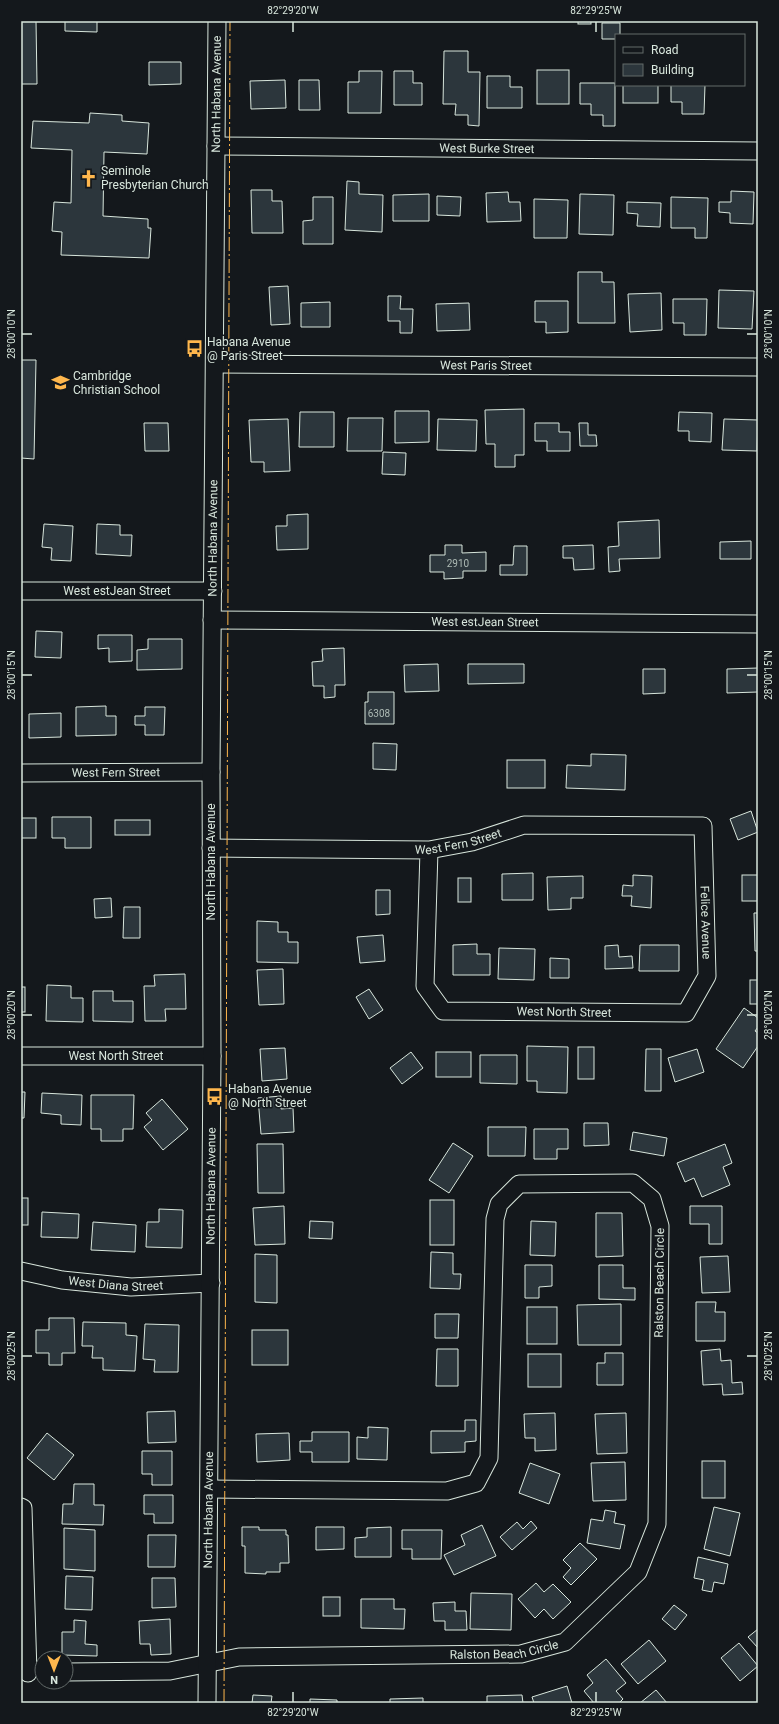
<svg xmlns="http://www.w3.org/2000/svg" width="779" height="1724" viewBox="0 0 779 1724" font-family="Roboto,sans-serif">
	<rect width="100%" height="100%" fill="#14181c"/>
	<g fill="#2c363c" stroke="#d8e6dc">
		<path d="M21 21H36L37 84H21Z"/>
		<path d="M65 21H97V32L65 31Z"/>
		<rect x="578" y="21" width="13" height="3"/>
		<path d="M602 23H620V35H616V39H602Z"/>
		<path d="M444 51H468V72H480L479 126 468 125V115H455L456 104H443Z"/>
		<path d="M149 62H181V84L149 85Z"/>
		<rect x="537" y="70" width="32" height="34"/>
		<path d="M359 71H382L381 113H348V82H359Z"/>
		<path d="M394 71H413V83H422V105H394Z"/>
		<path d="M487 76H510V87H522V108H487Z"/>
		<path d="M285 80 286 108 251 109 250 81Z"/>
		<path d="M299 80H319L320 110H299Z"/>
		<path d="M580 83H615V126H603V115H591V104H580Z"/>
		<rect x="623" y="85" width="35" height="18"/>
		<path d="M671 85H705L704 114H682V102H671Z"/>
		<path d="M90 113 122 115V121L149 123 147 154 104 152 103 216 148 219V228H151L149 258 61 255 62 232 52 231 54 202 71 203 72 150 31 148 33 121 89 123Z"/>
		<path d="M347 181 359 182V194L383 195 382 232 345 230Z"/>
		<path d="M251 190H272V201H282L283 233H252Z"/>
		<path d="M731 191 754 192 753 224 730 223V213L719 212V202H731Z"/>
		<path d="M508 192 509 202H520L521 221 487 222 486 193Z"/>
		<path d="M429 194V221H393V195Z"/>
		<path d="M580 194 614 195 613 235 579 234Z"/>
		<path d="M437 196 461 197 460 216 437 215Z"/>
		<path d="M313 197H333V244H303V221L313 220Z"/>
		<path d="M671 197 708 198 707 238H695V228H671Z"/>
		<path d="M534 199 568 200 567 238H534Z"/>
		<path d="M627 202 661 203 660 227 637 226 638 214 627 213Z"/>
		<path d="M578 272H602V282H614L615 323H578Z"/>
		<path d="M288 286 290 324 271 325 269 287Z"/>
		<path d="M719 290 754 291 752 329 718 328Z"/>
		<path d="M661 293 662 330 630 332 628 294Z"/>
		<path d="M388 296H401L400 309H413L412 333H400V321H388Z"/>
		<path d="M673 299H707L706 335H684V323H673Z"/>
		<path d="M535 301H568V332L546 333V322H535Z"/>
		<path d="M330 302V327H301V303Z"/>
		<path d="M469 303 470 330 437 331 436 304Z"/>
		<path d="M21 360H36L34 459 21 458Z"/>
		<path d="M524 409V455H515V467H495V444H486L485 410Z"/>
		<path d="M395 411H429V442L395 443Z"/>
		<path d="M300 412H334V447H299Z"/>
		<path d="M679 412 712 413 711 442 689 441V431H678Z"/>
		<path d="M348 418H383L382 451H347Z"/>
		<path d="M288 419 290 471 264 472V462H251L249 420Z"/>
		<path d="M438 419 477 420 476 451 437 450Z"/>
		<path d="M724 419 758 420 757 451 722 450Z"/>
		<path d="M144 423H168L169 451H145Z"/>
		<path d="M535 423H559V432H570V451H547V441H535Z"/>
		<path d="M579 423H588V435H596L597 446H580Z"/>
		<path d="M383 452 406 453 405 475 382 474Z"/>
		<path d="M308 514V549L277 550 276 526H287V515Z"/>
		<path d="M659 520 660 558 619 559 620 571 609 572 608 547 619 546 618 522Z"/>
		<path d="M44 524 73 526 71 561 51 560 52 548 42 547Z"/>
		<path d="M97 524 120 525V535H132L131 556 96 554Z"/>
		<path d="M751 541V559H720V542Z"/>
		<path d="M445 545H462V553L486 552V571H463V578L444 579V572H430V555H445Z"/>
		<path d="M593 545 594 569 574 570 573 558H563V546Z"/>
		<path d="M514 546H527V575H500V565H513Z"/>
		<path d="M36 631 62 632 61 658 35 657Z"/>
		<path d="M98 635H132V661L109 662V648L98 649Z"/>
		<path d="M148 639H182V669L137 670V650L148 649Z"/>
		<path d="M344 648 345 685H335V697L324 698V686H313L312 662 323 661 322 649Z"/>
		<path d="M438 664 439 691 405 692 404 665Z"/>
		<path d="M468 664H524V683L468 684Z"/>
		<path d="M758 668V692L727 693V669Z"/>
		<path d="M643 669H665V693L643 694Z"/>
		<path d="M368 692H394V724H365V702H368Z"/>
		<path d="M106 706V716H116V735L76 736V707Z"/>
		<path d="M145 707H165L164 735H145V725H135V716H145Z"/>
		<path d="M61 713V737L29 738V714Z"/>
		<path d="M373 743 397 744 396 770 373 769Z"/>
		<path d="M591 754 626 755 625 790 566 788 567 765 591 766Z"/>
		<rect x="507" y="760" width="38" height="28"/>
		<path d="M751 811 758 832 738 840 730 819Z"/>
		<path d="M52 817H91V848H65V838H52Z"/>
		<rect x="21" y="818" width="15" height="20"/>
		<rect x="115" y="820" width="35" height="15"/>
		<path d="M533 873V900H502V874Z"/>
		<path d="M633 875 652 876 651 908 631 906 632 896H622L623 885 633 886Z"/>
		<rect x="742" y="875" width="16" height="26"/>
		<path d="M583 876V898H571V909L548 910 547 877Z"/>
		<rect x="458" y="878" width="13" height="24"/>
		<path d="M376 890H390V914L376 915Z"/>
		<path d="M111 898 112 917 95 918 94 899Z"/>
		<path d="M124 907H140V938H123Z"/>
		<path d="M754 913H758V951H755Z"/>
		<path d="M257 921 278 922V932H288V942H298V963L257 962Z"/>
		<path d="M383 935 385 961 360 963 357 937Z"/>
		<path d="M477 944V954H490V975H453V945Z"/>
		<path d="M618 945 619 957 632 956 633 968 605 969V946Z"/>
		<path d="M640 945H679V971H639Z"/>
		<path d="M499 948 535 949 534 980 498 979Z"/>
		<path d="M550 958 569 959V978H550Z"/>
		<path d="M283 969 284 1004 259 1005 257 970Z"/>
		<path d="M185 974 186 1009H165L166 1021H145L144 986H155L154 975Z"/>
		<rect x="750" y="980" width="8" height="24"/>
		<path d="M47 985 71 986V998H83V1022L46 1021Z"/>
		<rect x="21" y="987" width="4" height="25"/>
		<path d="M369 989 383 1010 369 1019 356 997Z"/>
		<path d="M93 991H113V1001H133V1022L93 1021Z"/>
		<path d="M744 1008 758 1018V1027L755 1031 758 1033V1046L743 1068 716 1049Z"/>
		<path d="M527 1046 568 1047 567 1093 537 1092V1081H527Z"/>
		<rect x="578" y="1047" width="16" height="32"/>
		<path d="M285 1048 287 1079 262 1081 260 1049Z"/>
		<path d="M646 1049H661V1091H645Z"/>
		<path d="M697 1049 704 1072 675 1082 668 1058Z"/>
		<path d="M411 1052 423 1068 402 1084 390 1068Z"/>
		<rect x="436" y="1052" width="35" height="25"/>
		<path d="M480 1055H517V1084L480 1083Z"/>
		<path d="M21 1092H25L24 1118H21Z"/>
		<path d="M42 1093 82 1095 81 1125 61 1124V1115L41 1113Z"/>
		<path d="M91 1095H134L133 1129H123V1141H101V1129H91Z"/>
		<path d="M281 1096V1109L293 1108 294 1132 261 1134 258 1098Z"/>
		<path d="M162 1099 188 1129 163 1150 144 1127 152 1120 146 1113Z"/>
		<path d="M584 1123H608L609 1145 584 1146Z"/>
		<path d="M488 1127H526L525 1156H488Z"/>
		<path d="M534 1129H568V1149H557V1159H534Z"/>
		<path d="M633 1132 667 1138 664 1156 630 1150Z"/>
		<path d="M453 1143 473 1156 449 1193 429 1180Z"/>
		<path d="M257 1144H283L284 1193H258Z"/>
		<path d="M725 1144 732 1163 723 1167 730 1185 702 1197 694 1178 685 1182 677 1163Z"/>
		<rect x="21" y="1198" width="7" height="27"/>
		<rect x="430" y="1200" width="24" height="45"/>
		<path d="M284 1206 285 1244 255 1245 253 1208Z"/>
		<path d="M690 1206H722V1244H709V1224H690Z"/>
		<path d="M159 1209 183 1210 182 1248 146 1247 147 1222H159Z"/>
		<path d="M42 1212 79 1214 78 1238 41 1237Z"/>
		<path d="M596 1213H622L623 1256 596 1257Z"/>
		<path d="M310 1221 333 1222 332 1239 309 1238Z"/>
		<path d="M531 1221 556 1222 555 1256 530 1255Z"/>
		<path d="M93 1222 136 1225 135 1252 91 1250Z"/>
		<path d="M431 1252 453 1253V1274H461L460 1289 430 1288Z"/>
		<path d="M255 1254 277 1255V1303L255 1302Z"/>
		<path d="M728 1256 730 1292 702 1293 700 1257Z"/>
		<path d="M525 1265H552V1286L539 1287V1298H525Z"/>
		<path d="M599 1265H623V1288H635V1300L599 1299Z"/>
		<path d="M696 1302H716L715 1312H725V1341H696Z"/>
		<path d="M621 1304V1345H578L577 1305Z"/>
		<rect x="527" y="1307" width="30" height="37"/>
		<path d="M435 1314H459L458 1338H435Z"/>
		<path d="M49 1318H74L75 1353H62V1365H49V1353H36V1330H49Z"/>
		<path d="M83 1322 126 1323V1335L137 1336 135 1371 103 1370V1358H92L93 1346H82Z"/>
		<path d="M145 1324 179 1325 178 1372H154L155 1360 143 1359Z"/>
		<rect x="252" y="1330" width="36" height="35"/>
		<path d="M437 1349H458V1386H436Z"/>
		<path d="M720 1349 721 1361 731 1360 732 1383 742 1382 743 1394 723 1395 722 1384 703 1385 701 1351Z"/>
		<path d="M605 1353H623V1385H597V1363H605Z"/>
		<rect x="528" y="1354" width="33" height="33"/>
		<path d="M175 1411 176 1442 148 1443 147 1412Z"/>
		<path d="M555 1413 556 1450 535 1451V1438H525L524 1414Z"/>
		<path d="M626 1413 627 1453 597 1454 595 1414Z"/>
		<path d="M465 1420H476V1441L465 1442V1452L431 1453V1431H465Z"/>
		<path d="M368 1427 388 1428 387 1460 357 1459V1437L368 1438Z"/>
		<path d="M312 1432H349V1462H312V1452H300V1441H312Z"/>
		<path d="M47 1433 74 1455 54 1480 27 1458Z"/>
		<path d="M289 1433 290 1460 257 1462 256 1434Z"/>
		<path d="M142 1451H172V1485H152V1474H142Z"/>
		<rect x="702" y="1461" width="23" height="37"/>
		<path d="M625 1462 626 1500 593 1501 591 1463Z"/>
		<path d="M530 1463 560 1474 549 1504 519 1493Z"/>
		<path d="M74 1484H94V1505H104L103 1525 62 1524 63 1504H73Z"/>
		<path d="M144 1495H173V1523H154V1514H144Z"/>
		<path d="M714 1507 740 1513 730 1556 704 1549Z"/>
		<path d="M605 1510 616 1512 614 1523 625 1525 620 1549 587 1543 591 1519 603 1521Z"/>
		<path d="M531 1521 537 1528 512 1550 500 1537 517 1522 523 1529Z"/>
		<path d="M482 1525 496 1556 454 1575 444 1555 465 1545 461 1535Z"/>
		<path d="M242 1527H259V1530H286V1535H288L289 1563H280V1572H266V1574L245 1573V1546H242Z"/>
		<path d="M316 1527H344V1549L316 1550Z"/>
		<path d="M391 1527V1557H355V1538L367 1537V1528Z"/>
		<path d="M64 1528 95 1530V1571L64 1569Z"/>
		<path d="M402 1530H442L441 1559H412V1549H402Z"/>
		<path d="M148 1535H176L175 1567H148Z"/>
		<path d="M580 1543 597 1559 571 1585 563 1577 571 1568 563 1560Z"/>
		<path d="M698 1557 728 1564 724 1584 714 1582 712 1592 702 1590 704 1580 694 1578Z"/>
		<path d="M66 1576 93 1577 92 1610 65 1609Z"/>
		<path d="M152 1578H175L176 1607 152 1608Z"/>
		<path d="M536 1583 544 1592 553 1584 571 1602 553 1619 544 1609 535 1618 518 1599Z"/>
		<path d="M471 1593 512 1594 511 1630 470 1629Z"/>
		<rect x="323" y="1597" width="17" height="19"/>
		<path d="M361 1599H394V1609H405L404 1629 361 1628Z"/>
		<path d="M455 1602V1611H466L467 1630H445V1621H434L433 1603Z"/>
		<path d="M674 1605 687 1615 675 1630 662 1619Z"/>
		<path d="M170 1619 171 1654 151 1655 150 1644H140L139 1621Z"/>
		<path d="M74 1620 86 1621 85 1644 97 1645V1656L62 1655V1632H74Z"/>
		<path d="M758 1629V1648L748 1637Z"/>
		<path d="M649 1640 666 1661 638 1684 621 1664Z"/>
		<path d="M739 1643 758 1666 740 1681 721 1658Z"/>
		<path d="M606 1659 626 1683 616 1691 623 1699 619 1703H594L584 1691 593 1683 587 1675Z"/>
		<path d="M567 1686 572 1703H534L532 1697Z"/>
		<path d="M656 1690 667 1703H640Z"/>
		<path d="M253 1695 272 1696 271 1703H252Z"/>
		<path d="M522 1695 523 1703H487V1696Z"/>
		<path d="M423 1698V1703H390V1699Z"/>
		<path d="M310 1699 337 1700V1703H310Z"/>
	</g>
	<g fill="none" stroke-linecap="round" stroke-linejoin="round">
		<defs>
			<g id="minor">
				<path id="s1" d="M216 146 758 151"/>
				<path id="s2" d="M215 364 758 367"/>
				<path id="s3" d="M21 591H213"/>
				<path id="s4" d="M212 620 758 624"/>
				<path id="s5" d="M21 773 211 772"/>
				<path id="s6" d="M211 848 429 850 472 842 524 825 703 826 707 976 686 1013 443 1011 425 986 429 850"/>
				<path id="s7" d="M21 1056H212"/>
				<path id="s8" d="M21 1271 62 1280 131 1287 211 1283"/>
				<path d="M21 1507 23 1508 28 1673"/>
				<path id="s9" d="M66 1672 170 1671 239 1657 521 1654 565 1642 638 1572 657 1524 660 1226 652 1199 633 1183 519 1184 499 1204 495 1219 489 1458 476 1483 447 1491 210 1489"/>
				<path id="s10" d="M207 1703 212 1056 211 772 217 21"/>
			</g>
		</defs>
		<use href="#minor" stroke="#d8e6dc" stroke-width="19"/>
		<use href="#minor" stroke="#14181c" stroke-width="17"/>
		<path stroke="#ffb74d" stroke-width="1" stroke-dasharray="14 3 2 3" stroke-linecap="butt" d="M224 1703 230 21"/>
	</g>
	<path fill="none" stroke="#d8e6dc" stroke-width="1.5" d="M293 22V32M596 22V32M22 334H32M747 334H757M22 675H32M747 675H757M22 1015H32M747 1015H757M22 1356H32M747 1356H757M293 1692V1702M596 1692V1702"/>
	<defs>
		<symbol id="church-bare" viewBox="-9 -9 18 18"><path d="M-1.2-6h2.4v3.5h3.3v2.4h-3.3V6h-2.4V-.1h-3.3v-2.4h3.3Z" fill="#ffb74d" stroke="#14181c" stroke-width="2.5" paint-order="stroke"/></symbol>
		<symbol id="bus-bare" viewBox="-9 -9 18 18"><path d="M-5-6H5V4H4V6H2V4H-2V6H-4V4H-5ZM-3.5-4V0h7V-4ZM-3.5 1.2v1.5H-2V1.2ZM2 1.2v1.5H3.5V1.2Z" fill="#ffb74d" stroke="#14181c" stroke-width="2.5" paint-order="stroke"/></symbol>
		<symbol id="school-bare" viewBox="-9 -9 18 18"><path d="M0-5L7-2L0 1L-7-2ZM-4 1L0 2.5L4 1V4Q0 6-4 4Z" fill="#ffb74d" stroke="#14181c" stroke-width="2.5" paint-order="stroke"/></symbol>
	</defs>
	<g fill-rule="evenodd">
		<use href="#church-bare" x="76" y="166" width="25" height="25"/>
		<use href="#bus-bare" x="182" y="336" width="25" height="25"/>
		<use href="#school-bare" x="48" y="370" width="25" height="25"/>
		<use href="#bus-bare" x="202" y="1084" width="25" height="25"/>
	</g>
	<g text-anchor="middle" stroke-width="3" stroke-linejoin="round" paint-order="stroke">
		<g font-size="10" fill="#adbab4">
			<text x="458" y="567">2910</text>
			<text x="379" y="717">6308</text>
		</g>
		<g font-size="12" fill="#d8e6dc" stroke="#14181c">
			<text dy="4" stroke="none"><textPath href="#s10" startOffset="1609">North Habana Avenue</textPath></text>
			<text dy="4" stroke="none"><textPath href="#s1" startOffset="271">West Burke Street</textPath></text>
			<text dy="4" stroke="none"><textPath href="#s2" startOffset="271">West Paris Street</textPath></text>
			<text dy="4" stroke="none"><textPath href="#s10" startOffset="1165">North Habana Avenue</textPath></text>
			<text dy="4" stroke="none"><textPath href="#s3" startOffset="96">West estJean Street</textPath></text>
			<text dy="4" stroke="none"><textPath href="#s4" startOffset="273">West estJean Street</textPath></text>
			<text dy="4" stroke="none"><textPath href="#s5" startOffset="95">West Fern Street</textPath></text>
			<text dy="4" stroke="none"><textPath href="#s6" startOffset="248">West Fern Street</textPath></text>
			<text transform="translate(211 862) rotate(-90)" y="4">North Habana Avenue</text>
			<text dy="4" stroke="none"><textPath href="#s6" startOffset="592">Felice Avenue</textPath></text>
			<text transform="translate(564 1012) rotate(1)" y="4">West North Street</text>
			<text dy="4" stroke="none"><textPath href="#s7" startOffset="95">West North Street</textPath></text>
			<text dy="4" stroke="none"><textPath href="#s10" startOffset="517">North Habana Avenue</textPath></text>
			<text dy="4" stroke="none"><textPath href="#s8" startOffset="96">West Diana Street</textPath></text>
			<text dy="4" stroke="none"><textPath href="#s9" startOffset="896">Ralston Beach Circle</textPath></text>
			<text dy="4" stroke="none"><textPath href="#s10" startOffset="193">North Habana Avenue</textPath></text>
			<text dy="4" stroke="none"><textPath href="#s9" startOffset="440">Ralston Beach Circle</textPath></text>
		</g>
		<g font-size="12" fill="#d8e6dc" stroke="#14181c" text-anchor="start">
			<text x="101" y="175">Seminole<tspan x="101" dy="14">Presbyterian Church</tspan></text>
			<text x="207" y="346">Habana Avenue<tspan x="207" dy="14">@ Paris Street</tspan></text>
			<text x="73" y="380">Cambridge<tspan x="73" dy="14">Christian School</tspan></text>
			<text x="228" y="1093">Habana Avenue<tspan x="228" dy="14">@ North Street</tspan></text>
		</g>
	</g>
	<rect width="779" height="1724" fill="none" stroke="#14181c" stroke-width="44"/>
	<rect x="615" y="34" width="130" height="52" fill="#14181c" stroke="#626a69"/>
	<rect x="623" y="47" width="20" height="6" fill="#14181c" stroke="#626a69"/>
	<text x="651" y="54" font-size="12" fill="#d8e6dc">Road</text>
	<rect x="623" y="64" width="20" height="12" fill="#2c363c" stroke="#626a69"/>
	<text x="651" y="74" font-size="12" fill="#d8e6dc">Building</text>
	<g transform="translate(54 1670) rotate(180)"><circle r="19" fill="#14181c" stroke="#626a69"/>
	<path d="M0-3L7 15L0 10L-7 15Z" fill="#ffb74d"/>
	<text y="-6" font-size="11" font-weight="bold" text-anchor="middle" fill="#d8e6dc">N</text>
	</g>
	<rect x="22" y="22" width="735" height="1680" fill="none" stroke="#d8e6dc" stroke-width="1.5"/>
	<g font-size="10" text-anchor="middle" fill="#d8e6dc">
		<text x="293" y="14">82°29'20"W</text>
		<text x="596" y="14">82°29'25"W</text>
		<text transform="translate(768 334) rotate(-90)" y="4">28°00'10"N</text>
		<text transform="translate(11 334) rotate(-90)" y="4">28°00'10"N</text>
		<text transform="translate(11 675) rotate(-90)" y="4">28°00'15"N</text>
		<text transform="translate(768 675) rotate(-90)" y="4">28°00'15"N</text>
		<text transform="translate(11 1015) rotate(-90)" y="4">28°00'20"N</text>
		<text transform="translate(768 1015) rotate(-90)" y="4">28°00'20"N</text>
		<text transform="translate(11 1356) rotate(-90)" y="4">28°00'25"N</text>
		<text transform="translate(768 1356) rotate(-90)" y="4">28°00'25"N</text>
		<text x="293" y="1716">82°29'20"W</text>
		<text x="596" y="1716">82°29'25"W</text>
	</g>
</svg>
